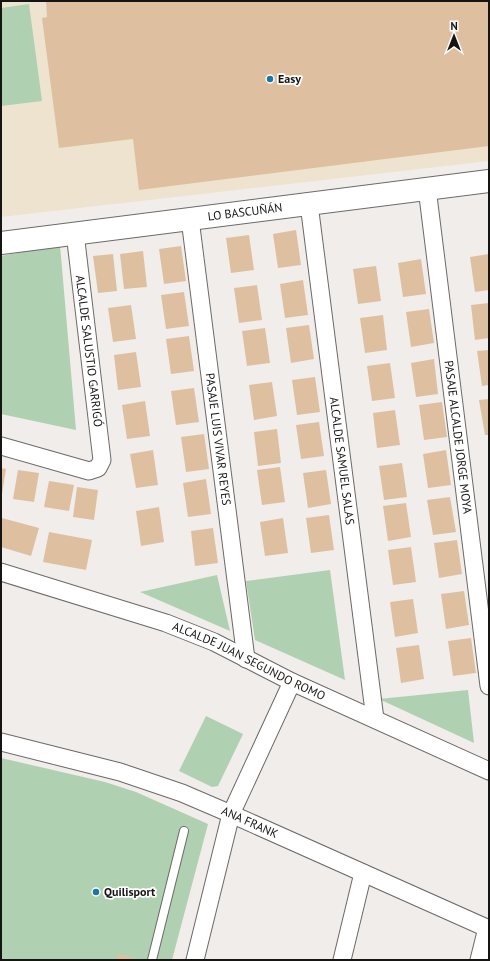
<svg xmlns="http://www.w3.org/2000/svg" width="490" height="961" viewBox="0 0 490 961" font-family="'PT Sans',sans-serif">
	<rect width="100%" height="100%" fill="#f1edea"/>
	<path fill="#eee3ce" d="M1 1H489V161L1 217Z"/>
	<g fill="#b0d0b2">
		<path d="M29 4 42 101 1 106V8Z"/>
		<path d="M60 245 76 430 1 414V256Z"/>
		<path d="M330 570 345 680 255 640 246 581Z"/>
		<path d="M217 575 230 631 140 592Z"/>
		<path d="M468 690 474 743 379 699Z"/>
		<path d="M206 716 243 734 218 786 212 787 179 771Z"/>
		<path d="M1 758 105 782 136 792 208 824 172 960H1Z"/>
	</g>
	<g fill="#dec0a0">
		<path d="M46 1H489V146L139 190 133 139 59 148 42 18 47 17Z"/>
		<path d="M296 230 301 265 278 268 273 234Z"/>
		<path d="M249 235 254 270 231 273 226 238Z"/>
		<path d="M181 246 186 281 164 284 159 249Z"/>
		<path d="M143 251 147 287 124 289 120 254Z"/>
		<path d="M113 254 117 291 98 293 93 256Z"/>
		<path d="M489 254V290L475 292 470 257Z"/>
		<path d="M421 259 426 294 403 297 398 263Z"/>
		<path d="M376 266 381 301 358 304 353 269Z"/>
		<path d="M303 280 308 315 285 318 280 284Z"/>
		<path d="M257 285 262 320 239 323 234 288Z"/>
		<path d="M184 292 189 326 166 329 161 295Z"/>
		<path d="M489 303V338L475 340 471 305Z"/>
		<path d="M131 305 136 339 113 342 108 308Z"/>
		<path d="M429 309 434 343 411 347 406 312Z"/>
		<path d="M383 315 387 350 365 353 360 318Z"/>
		<path d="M309 325 314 359 291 363 286 328Z"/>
		<path d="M265 328 270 363 247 366 242 331Z"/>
		<path d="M189 336 194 371 171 374 166 339Z"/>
		<path d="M489 350V385L482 386 477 351Z"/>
		<path d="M136 352 141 387 118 390 114 355Z"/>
		<path d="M434 359 438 394 416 397 411 363Z"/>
		<path d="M390 363 395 398 372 401 367 366Z"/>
		<path d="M315 377 320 412 297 415 292 380Z"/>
		<path d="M272 382 277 416 254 420 249 385Z"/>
		<path d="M194 388 199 422 176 425 171 391Z"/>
		<path d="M489 399V435H485L479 400Z"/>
		<path d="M145 401 150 436 127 439 122 405Z"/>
		<path d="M442 402 447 437 424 440 419 405Z"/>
		<path d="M395 410 400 445 377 448 373 413Z"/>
		<path d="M319 422 324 456 301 459 296 425Z"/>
		<path d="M277 429 281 463 258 466 254 432Z"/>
		<path d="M204 434 209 469 186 472 181 437Z"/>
		<path d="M153 450 158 485 136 488 130 454Z"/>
		<path d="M446 450 451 485 428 488 423 454Z"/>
		<path d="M402 463 407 497 384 500 379 466Z"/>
		<path d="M280 467 285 502 262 505 257 470Z"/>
		<path d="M1 468 6 469 2 494H1Z"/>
		<path d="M18 470 39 473 34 502 13 499Z"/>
		<path d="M326 470 331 504 308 508 303 473Z"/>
		<path d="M206 479 211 514 188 517 183 483Z"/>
		<path d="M49 481 74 485 69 511 44 507Z"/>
		<path d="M77 487 98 490 94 520 73 517Z"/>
		<path d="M450 497 456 532 433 535 427 500Z"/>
		<path d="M406 503 411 537 388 541 383 506Z"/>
		<path d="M159 507 164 542 141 546 136 511Z"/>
		<path d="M329 515 334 550 311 553 306 518Z"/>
		<path d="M2 518 39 528 31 556 1 547V523Z"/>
		<path d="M283 518 288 553 265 556 260 522Z"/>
		<path d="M213 528 218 563 195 566 191 531Z"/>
		<path d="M49 532 92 540 86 570 43 562Z"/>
		<path d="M457 540 462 574 439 578 434 543Z"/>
		<path d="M411 547 416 582 393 585 388 550Z"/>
		<path d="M464 591 469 625 446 629 441 594Z"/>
		<path d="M413 599 418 633 395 637 390 602Z"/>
		<path d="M471 638 476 673 453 676 448 641Z"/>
		<path d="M419 645 424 679 401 683 396 648Z"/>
		<path d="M118 954 133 958V960H116Z"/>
	</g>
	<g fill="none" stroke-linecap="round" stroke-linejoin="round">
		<defs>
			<path id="lane" d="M152 960 184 831"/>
			<g id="street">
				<path id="s1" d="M427 188 489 686"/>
				<path id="s2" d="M309 204 375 719"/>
				<path id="s3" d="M190 219 246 659"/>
				<path d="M1 446 89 471 98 468 102 460 75 233"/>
				<path id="s4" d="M1 572 166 623 214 642 292 682 489 771"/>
				<path id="s5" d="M1 742 120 772 182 793 231 814 489 929"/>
				<path d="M195 960 231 814 292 682"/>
				<path d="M342 960 363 873"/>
				<path d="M479 960 487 928"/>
			</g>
			<g id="secondary">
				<path id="s6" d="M1 243 489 181"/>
			</g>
		</defs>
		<use href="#lane" stroke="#6c6966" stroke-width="10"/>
		<use href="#street" stroke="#6c6966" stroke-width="19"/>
		<use href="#secondary" stroke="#6c6966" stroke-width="24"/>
		<use href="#lane" stroke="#fff" stroke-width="8"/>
		<use href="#street" stroke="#fff" stroke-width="17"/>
		<use href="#secondary" stroke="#fff" stroke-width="22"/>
	</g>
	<g fill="#1a77a5" stroke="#fff" stroke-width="1.5">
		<circle cx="270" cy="79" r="4"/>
		<circle cx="96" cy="892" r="4"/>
	</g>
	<g text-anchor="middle" stroke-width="3.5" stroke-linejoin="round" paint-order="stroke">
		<g font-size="12" font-weight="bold" fill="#161514" stroke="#fff" text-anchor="start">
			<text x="278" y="83">Easy</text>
			<text x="104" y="896">Quilisport</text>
		</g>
		<g font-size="12" fill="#161514" stroke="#fff">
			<text dy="4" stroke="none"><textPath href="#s6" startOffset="246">LO BASCUÑÁN</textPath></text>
			<text transform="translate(89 351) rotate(83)" y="4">ALCALDE SALUSTIO GARRIGÓ</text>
			<text dy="4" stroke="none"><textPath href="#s1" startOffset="251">PASAJE ALCALDE JORGE MOYA</textPath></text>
			<text dy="4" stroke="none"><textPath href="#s3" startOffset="222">PASAJE LUIS VIVAR REYES</textPath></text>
			<text dy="4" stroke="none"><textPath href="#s2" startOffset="259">ALCALDE SAMUEL SALAS</textPath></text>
			<text dy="4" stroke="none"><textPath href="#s4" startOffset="264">ALCALDE JUAN SEGUNDO ROMO</textPath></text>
			<text dy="4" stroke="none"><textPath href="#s5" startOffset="262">ANA FRANK</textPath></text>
		</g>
	</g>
	<rect width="490" height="961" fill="none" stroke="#161514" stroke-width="4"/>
	<g transform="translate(454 36)" stroke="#ffffff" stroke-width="3" paint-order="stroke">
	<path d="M0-3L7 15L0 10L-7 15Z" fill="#161514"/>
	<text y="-6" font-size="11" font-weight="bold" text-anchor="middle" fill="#161514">N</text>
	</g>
</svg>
